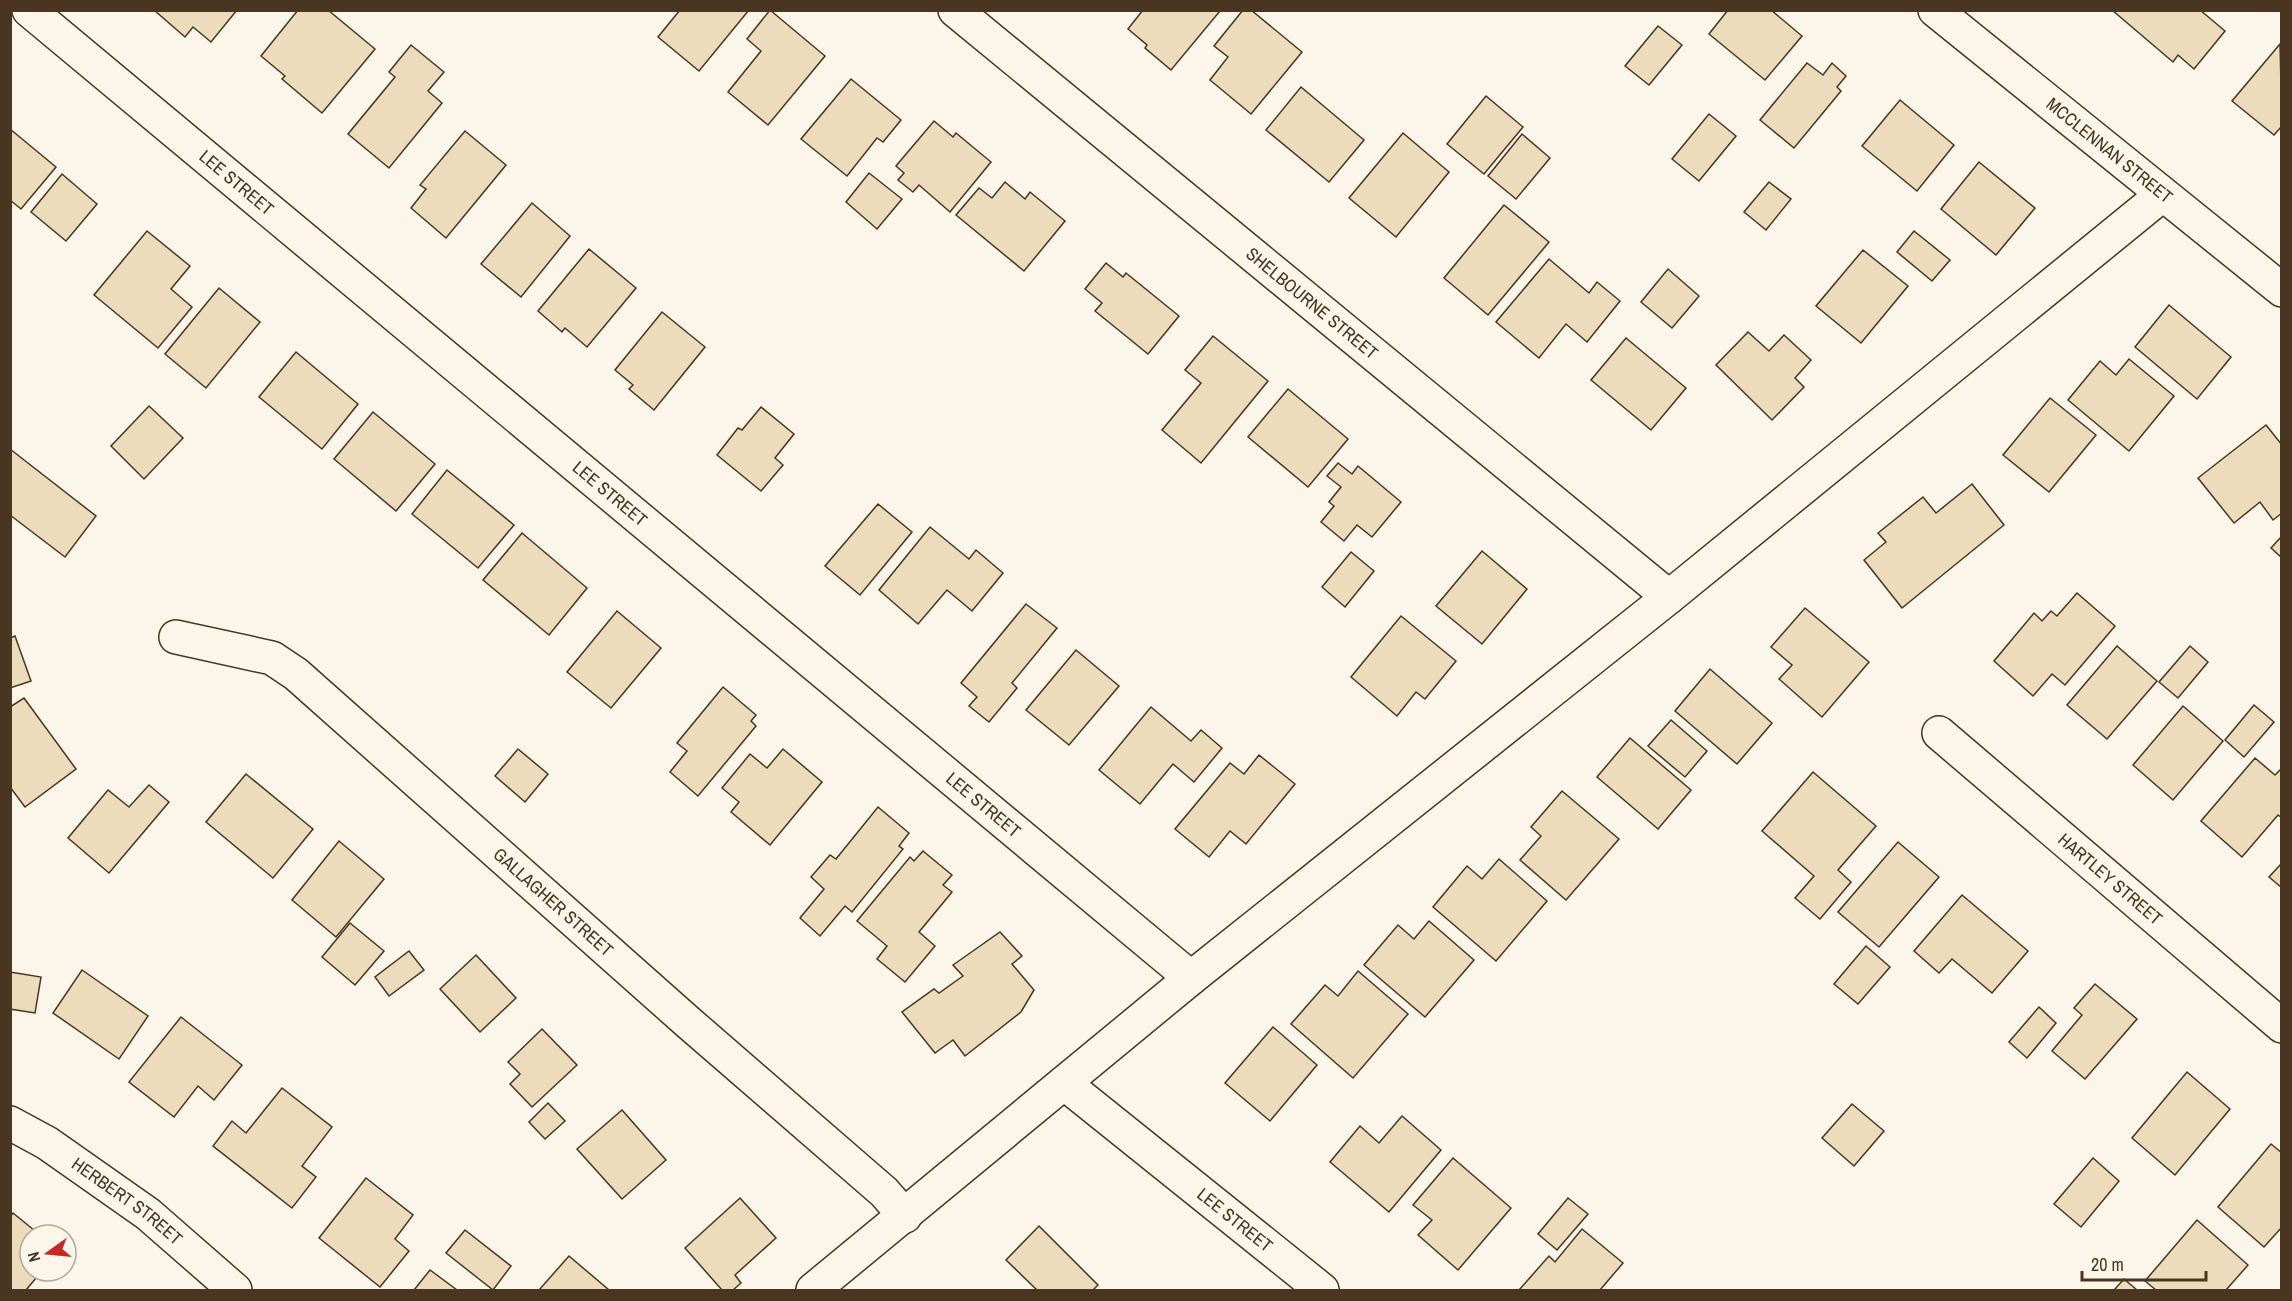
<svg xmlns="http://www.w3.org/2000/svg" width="2292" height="1301" viewBox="0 0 2292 1301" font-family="'Archivo Narrow',sans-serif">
	<rect width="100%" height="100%" fill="#fbf6e9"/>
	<g fill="#ecdcbc" stroke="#4a3520" stroke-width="1.5">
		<path d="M154 10H237L211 42 193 27 185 37Z"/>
		<path d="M298 10H328L375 49 322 113 282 79 285 76 261 56Z"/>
		<path d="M680 10H749L699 71 658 37Z"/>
		<path d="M770 10 825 56 768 125 728 92 761 51 747 39Z"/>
		<path d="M1143 10H1220V11L1171 70 1145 48 1147 45 1128 29Z"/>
		<path d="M1243 10H1251L1302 52 1251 114 1210 80 1228 57 1214 46Z"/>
		<path d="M1728 10H1771L1802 36 1765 80 1709 34Z"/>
		<path d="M2112 10H2200L2225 31 2194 69 2178 55 2173 62Z"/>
		<path d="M1658 26 1682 45 1649 85 1625 66Z"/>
		<path d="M2280 44 2282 126 2274 135 2232 101Z"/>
		<path d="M411 45 444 72 428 91 442 103 389 168 348 134 395 77 389 72Z"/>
		<path d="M1807 63 1823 75 1832 63 1846 76 1837 87 1841 91 1794 148 1760 120Z"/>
		<path d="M851 79 901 120 883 142 877 138 847 176 801 139Z"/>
		<path d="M1301 87 1364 140 1329 182 1266 130Z"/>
		<path d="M1486 96 1523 127 1484 174 1447 144Z"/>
		<path d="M1900 100 1954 145 1917 191 1862 146Z"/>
		<path d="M1709 114 1736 136 1699 181 1672 159Z"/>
		<path d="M934 121 953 137 956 133 991 162 950 212 919 185 913 192 898 180 904 173 896 166Z"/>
		<path d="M10 129 56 167 21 209 10 200Z"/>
		<path d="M465 131 506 165 446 238 411 208 426 189 420 185Z"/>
		<path d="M1403 133 1449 172 1396 237 1349 198Z"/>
		<path d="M1522 134 1550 158 1516 199 1488 176Z"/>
		<path d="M1979 162 2035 208 1996 255 1941 209Z"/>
		<path d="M869 173 902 199 877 229 846 202Z"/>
		<path d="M62 174 97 204 66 241 31 212Z"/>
		<path d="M1005 182 1025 199 1030 192 1065 221 1024 271 956 215 979 188 992 198Z"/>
		<path d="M1769 182 1791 199 1766 230 1744 212Z"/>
		<path d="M532 203 570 236 521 297 481 264Z"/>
		<path d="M1504 205 1549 242 1488 315 1444 278Z"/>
		<path d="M147 231 190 266 171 289 192 307 158 348 94 295Z"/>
		<path d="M1914 231 1950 260 1932 281 1897 252Z"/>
		<path d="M589 249 636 288 587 347 565 328 562 332 538 311Z"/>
		<path d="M1863 250 1908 286 1861 343 1816 306Z"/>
		<path d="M1549 259 1589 293 1597 282 1620 301 1587 342 1566 324 1539 358 1496 322Z"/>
		<path d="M1106 263 1123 277 1126 273 1179 316 1148 354 1095 311 1102 303 1085 289Z"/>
		<path d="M1668 269 1699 296 1672 328 1641 302Z"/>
		<path d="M219 288 260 322 206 388 165 354Z"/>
		<path d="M2169 305 2231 357 2197 399 2135 347Z"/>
		<path d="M662 312 705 347 654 410 629 389 633 385 615 370Z"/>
		<path d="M1748 332 1769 351 1784 335 1811 360 1795 378 1804 387 1772 420 1716 365Z"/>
		<path d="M1213 336 1268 381 1201 463 1162 430 1201 383 1185 370Z"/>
		<path d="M1626 338 1686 388 1651 430 1591 380Z"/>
		<path d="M296 352 358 404 322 449 259 397Z"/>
		<path d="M2129 359 2174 396 2129 451 2068 400 2100 361 2116 375Z"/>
		<path d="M1288 389 1348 439 1308 487 1248 437Z"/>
		<path d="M2050 398 2096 435 2049 492 2003 455Z"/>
		<path d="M149 406 183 438 144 479 111 446Z"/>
		<path d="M761 407 794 434 775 458 783 465 761 491 717 455 738 428 742 430Z"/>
		<path d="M373 412 435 464 396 511 334 459Z"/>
		<path d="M2266 425 2282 445V513L2273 520 2260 502 2234 523 2198 478Z"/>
		<path d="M10 449 96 516 65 557 10 515Z"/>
		<path d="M1338 463 1352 474 1358 466 1401 502 1372 537 1357 525 1344 541 1321 522 1334 506 1329 502 1341 487 1327 476Z"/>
		<path d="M447 470 514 525 478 568 412 514Z"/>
		<path d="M1972 484 2004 525 1902 608 1864 560 1886 542 1878 533 1923 497 1936 513Z"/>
		<path d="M878 504 912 532 860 595 825 566Z"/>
		<path d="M930 527 969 559 976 550 1003 573 972 611 947 590 918 624 879 590Z"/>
		<path d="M522 533 587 588 549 635 483 580Z"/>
		<path d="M2282 536V558L2271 548Z"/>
		<path d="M1482 551 1527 589 1482 644 1436 606Z"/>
		<path d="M1351 552 1374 571 1345 607 1322 587Z"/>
		<path d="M2077 593 2115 626 2065 685 2052 674 2033 696 1994 661 2034 613 2042 621 2051 611 2057 616Z"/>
		<path d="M1026 604 1057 628 1012 683 1017 688 989 722 969 706 977 697 961 683Z"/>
		<path d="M1805 608 1869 662 1822 717 1779 679 1792 665 1771 647Z"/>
		<path d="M617 611 661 648 611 708 567 672Z"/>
		<path d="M1401 616 1456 661 1425 699 1416 692 1397 716 1351 677Z"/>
		<path d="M15 636 31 681 10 688V638Z"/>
		<path d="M2117 646 2157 681 2107 739 2067 705Z"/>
		<path d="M2190 646 2208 662 2178 698 2159 682Z"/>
		<path d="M1076 650 1119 686 1069 745 1026 710Z"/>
		<path d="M1710 669 1772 723 1737 764 1675 711Z"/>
		<path d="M723 687 756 715 751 721 756 726 698 796 670 772 687 751 677 743Z"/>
		<path d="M24 698 76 769 25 807 10 787V707Z"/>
		<path d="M2254 705 2274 722 2244 757 2225 740Z"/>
		<path d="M2183 706 2223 741 2173 800 2133 765Z"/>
		<path d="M1151 707 1191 741 1201 730 1222 748 1194 782 1173 764 1140 804 1099 770Z"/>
		<path d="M1671 720 1707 751 1685 777 1648 746Z"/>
		<path d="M1630 738 1691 790 1658 829 1597 777Z"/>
		<path d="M518 749 548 774 525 802 495 776Z"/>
		<path d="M783 749 822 782 770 845 731 812 739 802 722 788 750 754 767 768Z"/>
		<path d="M1259 755 1295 784 1246 844 1230 831 1209 857 1175 829 1230 763 1244 774Z"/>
		<path d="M2255 758 2275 775 2282 768V818L2278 815 2242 857 2201 821Z"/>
		<path d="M1813 772 1876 826 1838 870 1851 882 1820 919 1795 898 1814 876 1762 831Z"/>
		<path d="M246 774 313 829 273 878 206 822Z"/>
		<path d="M149 785 169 802 109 873 68 838 108 790 129 807Z"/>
		<path d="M1562 791 1619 839 1566 900 1520 860 1541 836 1531 827Z"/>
		<path d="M878 807 909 833 899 846 903 849 852 912 845 906 820 936 800 918 824 889 811 877 830 855 836 859Z"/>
		<path d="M339 841 384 879 336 937 292 900Z"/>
		<path d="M1898 842 1939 877 1879 947 1838 912Z"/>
		<path d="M923 851 952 875 943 885 952 892 919 932 935 946 905 982 877 959 887 946 857 921 910 857 914 861Z"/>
		<path d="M1499 859 1547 901 1496 961 1433 907 1467 866 1482 879Z"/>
		<path d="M2282 863V888L2269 877Z"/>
		<path d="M1962 895 2028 951 1992 993 1952 959 1939 973 1914 951Z"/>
		<path d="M1429 921 1474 960 1425 1017 1364 965 1398 925 1414 939Z"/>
		<path d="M350 923 384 951 355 985 322 957Z"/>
		<path d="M1000 932 1022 956 1012 964 1034 990 1021 1012 965 1056 953 1040 935 1053 902 1012 934 989 939 993 963 976 953 965Z"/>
		<path d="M1866 946 1890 967 1858 1004 1834 984Z"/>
		<path d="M409 951 424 970 389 996 375 977Z"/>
		<path d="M476 955 516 998 480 1032 440 989Z"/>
		<path d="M82 970 148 1016 119 1059 53 1013Z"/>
		<path d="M1358 971 1408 1014 1353 1078 1291 1024 1325 985 1338 996Z"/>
		<path d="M10 972 41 977 35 1013 10 1009Z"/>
		<path d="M2095 984 2137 1019 2085 1079 2052 1051 2082 1015 2074 1008Z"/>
		<path d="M2039 1007 2056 1023 2027 1058 2009 1042Z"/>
		<path d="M181 1017 242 1065 214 1100 198 1086 174 1117 129 1082Z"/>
		<path d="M1273 1027 1317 1065 1270 1121 1225 1083Z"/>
		<path d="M542 1029 577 1065 532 1107 510 1084 520 1074 508 1062Z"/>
		<path d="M2187 1072 2230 1109 2175 1175 2132 1138Z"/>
		<path d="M282 1088 332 1127 302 1166 316 1177 292 1208 213 1146 232 1121 246 1133Z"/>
		<path d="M548 1103 565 1121 545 1139 529 1122Z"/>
		<path d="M1852 1104 1884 1131 1854 1166 1822 1138Z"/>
		<path d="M622 1110 666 1160 622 1199 577 1149Z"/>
		<path d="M1402 1116 1441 1150 1389 1212 1330 1162 1360 1126 1379 1143Z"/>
		<path d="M2271 1144 2282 1153V1227L2264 1247 2218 1207Z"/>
		<path d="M1453 1158 1511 1208 1458 1270 1418 1235 1432 1220 1413 1205Z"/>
		<path d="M2093 1158 2119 1181 2081 1227 2054 1204Z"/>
		<path d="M366 1178 413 1215 395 1239 409 1251 380 1287 319 1238Z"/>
		<path d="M740 1198 776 1238 735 1275 741 1283 733 1290H722L685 1248Z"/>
		<path d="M1568 1198 1588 1214 1557 1250 1538 1234Z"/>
		<path d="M13 1213 40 1235H30V1271H42L26 1290H10V1217Z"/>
		<path d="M2197 1220 2248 1265 2226 1290H2156L2145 1281Z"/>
		<path d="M1039 1226 1098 1285 1093 1290H1037L1006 1260Z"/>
		<path d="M1582 1229 1623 1263 1600 1290H1519L1549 1256 1555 1262Z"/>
		<path d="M465 1230 511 1266 493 1290 446 1253Z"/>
		<path d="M569 1256 609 1290H539Z"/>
		<path d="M430 1270 457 1290H414Z"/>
		<path d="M2124 1279 2137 1290H2114Z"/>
	</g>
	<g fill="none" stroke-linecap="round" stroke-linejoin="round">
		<defs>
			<g id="minor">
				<path id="s1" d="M29 10 1191 978"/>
				<path id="s2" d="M955 10 1669 597"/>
				<path id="s3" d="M176 637 272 658 296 674 689 1023 884 1192 905 1216"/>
				<path id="s4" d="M1939 733 2282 1026"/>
				<path id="s5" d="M1064 1083 1322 1290"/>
				<path id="s6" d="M10 1123 47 1143 148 1214 235 1290"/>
				<path d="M813 1290 1191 978 1669 597 2162 195"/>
			</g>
			<g id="tertiary">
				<path id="s7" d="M1935 10 2282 290"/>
			</g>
		</defs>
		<use href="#minor" stroke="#4a3520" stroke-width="36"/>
		<use href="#tertiary" stroke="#4a3520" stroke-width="36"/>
		<use href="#minor" stroke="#fbf6e9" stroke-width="33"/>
		<use href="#tertiary" stroke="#fbf6e9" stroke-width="33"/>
	</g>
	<g text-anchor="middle" stroke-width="4.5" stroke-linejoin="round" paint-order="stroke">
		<g font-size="18" fill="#4a3520" stroke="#fbf6e9">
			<text dy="6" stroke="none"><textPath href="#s7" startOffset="224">MCCLENNAN STREET</textPath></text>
			<text dy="6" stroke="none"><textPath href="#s1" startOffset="270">LEE STREET</textPath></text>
			<text dy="6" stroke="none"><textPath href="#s2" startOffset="462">SHELBOURNE STREET</textPath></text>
			<text dy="6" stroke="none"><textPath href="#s1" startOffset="756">LEE STREET</textPath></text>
			<text dy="6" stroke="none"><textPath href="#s1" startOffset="1242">LEE STREET</textPath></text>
			<text dy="6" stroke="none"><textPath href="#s4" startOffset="225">HARTLEY STREET</textPath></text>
			<text dy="6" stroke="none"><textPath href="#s3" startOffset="471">GALLAGHER STREET</textPath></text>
			<text dy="6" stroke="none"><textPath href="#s6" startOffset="141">HERBERT STREET</textPath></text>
			<text dy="6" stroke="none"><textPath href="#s5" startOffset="219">LEE STREET</textPath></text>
		</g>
	</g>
	<rect width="2292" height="1301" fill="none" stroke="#4a3520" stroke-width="24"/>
	<g transform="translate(48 1253) rotate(255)"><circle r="28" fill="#fbf6e9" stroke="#b4a999" stroke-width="1.5"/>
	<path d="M0-4.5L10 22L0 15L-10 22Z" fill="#c62828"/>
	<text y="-9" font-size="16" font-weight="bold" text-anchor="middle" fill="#4a3520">N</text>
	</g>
	<path d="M2082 1271v9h124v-9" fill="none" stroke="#4a3520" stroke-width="3"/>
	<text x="2091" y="1271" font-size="18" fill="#4a3520" stroke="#fbf6e9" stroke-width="4.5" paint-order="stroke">20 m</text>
</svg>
